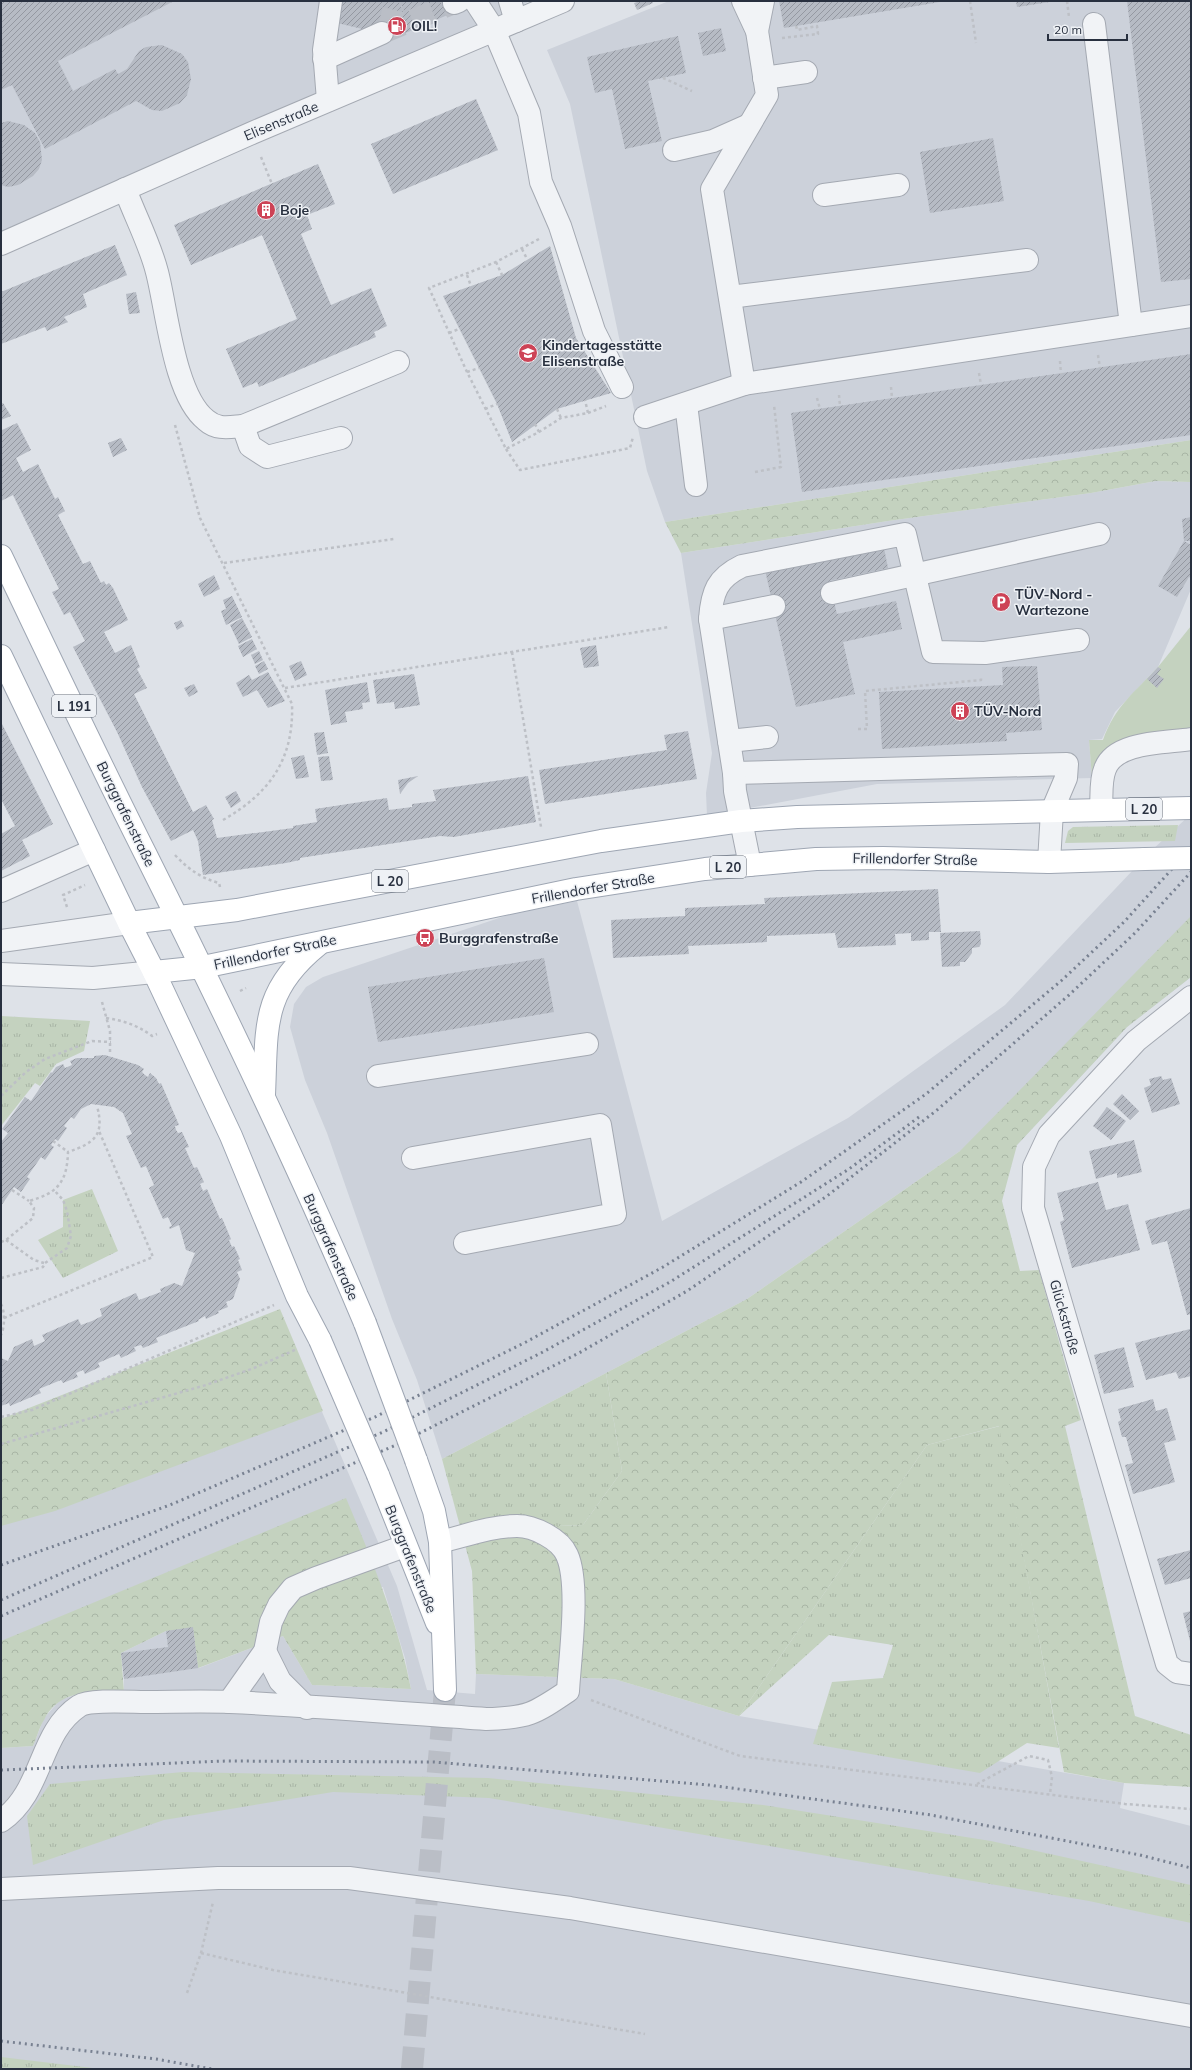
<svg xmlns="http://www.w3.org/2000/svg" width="1192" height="2070" viewBox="0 0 1192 2070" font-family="Mulish,sans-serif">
	<defs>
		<pattern id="grass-tufts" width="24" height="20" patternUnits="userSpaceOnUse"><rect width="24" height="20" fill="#c4d2bf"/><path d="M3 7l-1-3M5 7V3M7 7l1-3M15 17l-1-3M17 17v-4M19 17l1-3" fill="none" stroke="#a8b5a5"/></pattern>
		<pattern id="forest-crowns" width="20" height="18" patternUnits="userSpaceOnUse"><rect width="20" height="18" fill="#c4d2bf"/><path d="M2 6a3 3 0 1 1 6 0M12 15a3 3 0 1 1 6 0" fill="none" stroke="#a8b5a5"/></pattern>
		<pattern id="building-hatch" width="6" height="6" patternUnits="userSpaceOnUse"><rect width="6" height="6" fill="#b6bbc4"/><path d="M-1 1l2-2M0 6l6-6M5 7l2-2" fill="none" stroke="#9498a1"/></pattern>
	</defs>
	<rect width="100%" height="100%" fill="#dee2e8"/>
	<g fill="#ccd1da">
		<path d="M1 1H530L326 100 1 240Z"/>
		<path d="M669 1H1191V440L665 522 647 471 570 104 547 50Z"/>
		<path d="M1156 481 1191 482V589L1158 667 1115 712 1102 739 1089 740 1092 778 877 784 707 816 706 793 712 753 681 553 888 521 1091 493Z"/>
		<path d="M1191 814V977L1127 1027 1017 1145 960 1151 747 1299 442 1459 417 1380 392 1319 327 1133 305 1080 290 1027 294 1004 306 987 323 977 508 915 577 901 662 1221 848 1118 1005 1005 1151 851Z"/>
		<path d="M298 1356 397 1586 427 1690 475 1694 476 1674 614 1679 739 1716 1124 1783 1120 1808 1191 1826V2069H1V1748L33 1746 44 1718 61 1699 88 1692H124V1679L121 1653 166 1631 193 1627 199 1668 283 1636 312 1685 411 1689 405 1658 383 1587 1 1641V1469Z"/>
	</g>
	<g fill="url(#grass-tufts)">
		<path d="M1178 825 1175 841 1065 843 1068 831 1073 827Z"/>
		<path d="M1 1016 90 1021 84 1051 56 1064 40 1086 35 1083 1 1126Z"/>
		<path d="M92 1189 118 1251 63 1278 38 1240 63 1227V1200Z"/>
		<path d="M606 1373 622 1471 583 1525 461 1530 442 1459Z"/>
		<path d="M1000 1426 1059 1748 1027 1743 980 1773 813 1744 832 1682 883 1678 893 1645 829 1635 739 1716 927 1445Z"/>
		<path d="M183 1772 488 1778 763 1805 991 1841 1191 1885V1923L1089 1901 489 1798 333 1792 164 1820 33 1865 27 1816 50 1784Z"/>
		<path d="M1 2057 101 2069H1Z"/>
	</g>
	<g fill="url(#forest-crowns)">
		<path d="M1191 440V482L1156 481 1091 493 888 521 681 553 665 522Z"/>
		<path d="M1191 916V977L1127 1027 1017 1145 1002 1201 1020 1271 1039 1270 1081 1420 1065 1426 1135 1716 1191 1735V1787L1124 1783 1064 1772 999 1426 927 1445 739 1716 614 1679 476 1674 472 1571 461 1530 583 1525 622 1471 606 1373 747 1299 960 1151Z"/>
		<path d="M280 1309 323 1411 55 1511 1 1526V1419Z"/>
		<path d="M346 1498C372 1560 398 1622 411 1689L312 1685 283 1636 198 1668 193 1628 166 1631 121 1653 124 1692C94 1692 60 1688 44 1720 39 1728 37 1737 33 1746L1 1748V1641Z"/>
	</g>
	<path fill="#c4d2bf" d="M1191 626V748L1132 753 1092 778 1089 740H1103C1115 706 1135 692 1158 667 1169 653 1180 640 1191 626Z"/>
	<g fill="url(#building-hatch)">
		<path d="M1 1H174L58 61 73 91 115 69 118 74 127 69 139 51 146 47 162 45 182 54 188 62 191 79 187 95 180 103 162 111 152 110 136 101 45 149 12 85 1 90Z"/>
		<path d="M338 1H453L457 11 396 37 333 22Z"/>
		<path d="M640 1H652L653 3 637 10 634 3Z"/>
		<path d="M779 1H940V2L784 28Z"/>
		<path d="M1016 1H1050V2L1017 7Z"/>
		<path d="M1127 1H1191V279L1161 282Z"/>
		<path d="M721 28 726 51 703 56 698 33Z"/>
		<path d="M678 36 686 73 648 81 662 141 625 149 612 89 595 93 587 57Z"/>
		<path d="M476 99 498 150 393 194 371 144Z"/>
		<path d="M8 121 24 125 35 133 40 142 42 160 39 169 33 176 18 185 8 187 1 185V123Z"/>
		<path d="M993 138 1004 201 930 213 920 152Z"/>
		<path d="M318 164 335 204 307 215 312 229 301 234 331 305 371 288 387 326 374 332 376 337 259 387 257 382 243 388 226 349 297 319 262 235 191 265 174 225Z"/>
		<path d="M115 245 127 275 83 294 87 307 64 317 68 322 47 331 45 327 1 344V292Z"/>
		<path d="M550 246 576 338 611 393 557 409 512 442 497 404 443 296 502 275Z"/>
		<path d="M136 292 140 313 129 314 126 294Z"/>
		<path d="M1191 354V435L802 492 791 413Z"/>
		<path d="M3 403 11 416 1 420V404Z"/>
		<path d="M17 423 31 450 16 458 23 472 38 464 55 499 58 497 65 511 58 515 83 564 90 561 101 583 104 581 106 585 109 583 113 588 128 620 104 632 115 653 131 645 140 667 137 669 147 688 134 694 193 812 206 805 214 819 212 820 217 838 293 828V826L317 822 315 809 387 798 389 810 412 807V804L436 801 433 790 528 776 536 822 454 837 440 836 300 858V860L286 863 203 875 198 841 193 830 171 841 142 787 117 732 73 647 85 641 70 612 64 615 52 592 59 589 13 495 1 501V428L2 430Z"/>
		<path d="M121 438 127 450 113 457 108 443Z"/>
		<path d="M1191 517V541H1184L1191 545V578L1189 577 1177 597 1158 586 1184 541 1182 519Z"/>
		<path d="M883 543 888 568 829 581 837 614 896 601 902 629 843 642 855 694 796 707 765 570Z"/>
		<path d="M214 575 220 589 204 597 198 584Z"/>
		<path d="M232 596 242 617 226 625 221 611 226 609 223 600Z"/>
		<path d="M242 618 252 637 239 644 230 625Z"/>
		<path d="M181 620 184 626 177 630 174 623Z"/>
		<path d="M252 639 257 649 243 657 238 646Z"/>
		<path d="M596 645 599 666 584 668 580 648Z"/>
		<path d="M259 651 263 660 255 664 251 655Z"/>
		<path d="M264 661 268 669 259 674 255 666Z"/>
		<path d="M301 661 307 675 295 681 289 666Z"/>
		<path d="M1037 666 1042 730 1006 733 1007 741 882 749 879 692 1003 685 1002 667Z"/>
		<path d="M1158 667 1161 669 1157 674 1164 679 1157 688 1147 679Z"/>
		<path d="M268 672 285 701 268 708 257 690 243 697 236 683 249 675 252 680Z"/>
		<path d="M414 674 420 705 395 709 394 702 377 704 373 680Z"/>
		<path d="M367 682 370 702 362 703 363 709 345 712 347 722 331 725 325 690Z"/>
		<path d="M194 684 198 692 189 697 184 688Z"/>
		<path d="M1 722 53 824 22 840 30 856 1 871V834L15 826 1 799Z"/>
		<path d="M688 731 697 779 545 804 539 770 667 750 664 735Z"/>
		<path d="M324 732 328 753 317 755 314 733Z"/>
		<path d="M304 755 309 777 296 779 291 758Z"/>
		<path d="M329 756 333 780 321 781 318 757Z"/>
		<path d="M418 776 408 783 400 794 398 780Z"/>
		<path d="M236 791 241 801 231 808 225 797Z"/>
		<path d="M938 889 941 932H929V940L911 941V933L895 934 896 945 838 948 835 933 767 936V942L688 946 689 954 613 958 611 920 685 916V908L765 904 764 898Z"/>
		<path d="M980 931 981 944 979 947 972 948V953L965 962H960V966L942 967 940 933Z"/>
		<path d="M544 958 554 1012 378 1042 368 987Z"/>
		<path d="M105 1055 138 1065 144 1069 142 1072 145 1075 148 1077 150 1073 156 1078 159 1084 161 1083 179 1125 175 1126 176 1130 178 1133 182 1132 189 1147 185 1148 194 1168 197 1167 204 1182 200 1184 203 1191 207 1189 220 1219 222 1218 231 1239 229 1240 232 1247 234 1246 240 1259 238 1260 242 1270 237 1272 240 1279 233 1299 226 1302 228 1307 218 1311 219 1313 206 1319 205 1316 198 1320 199 1321 156 1338 158 1342 143 1348 141 1345 134 1347 136 1351 121 1358 119 1354 98 1363 100 1367 85 1374 83 1370 76 1373 78 1377 63 1383 61 1380 39 1389 41 1393 10 1406 9 1403 1 1406V1358L8 1361 14 1347 32 1339 34 1346 45 1341 42 1335 78 1319 81 1325 92 1321 102 1316 100 1309 136 1293 139 1300 161 1292 160 1289 174 1283 182 1286 195 1253 186 1250 179 1225 170 1229 169 1227 172 1226 168 1217 163 1219 149 1188 154 1185 146 1166 141 1168 126 1136 132 1134 123 1113 114 1107 91 1104 81 1109 74 1119 71 1117 64 1126 67 1128 58 1141 55 1139 51 1145 54 1147 45 1160 41 1157 27 1177 30 1179 21 1192 14 1187 1 1206V1142L8 1133 2 1129 25 1097 31 1101 51 1072 52 1073 56 1067 63 1064 65 1068 72 1065 70 1061 77 1058H94V1056Z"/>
		<path d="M1161 1076 1163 1080 1171 1078 1180 1104 1152 1113 1144 1088 1151 1085 1149 1079Z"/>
		<path d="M1122 1094 1139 1111 1130 1120 1113 1104Z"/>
		<path d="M1107 1107 1126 1121 1111 1140 1093 1126Z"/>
		<path d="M1134 1140 1142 1172 1117 1178V1173L1096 1179 1089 1151Z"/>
		<path d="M1098 1182 1106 1210 1128 1204 1140 1250 1072 1268 1060 1222 1064 1220 1057 1193Z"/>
		<path d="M1191 1208V1314L1187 1315 1167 1241 1152 1245 1145 1221Z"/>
		<path d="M1190 1329 1191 1376 1179 1379 1176 1372 1146 1380 1135 1343Z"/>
		<path d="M1124 1347 1134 1387 1104 1394 1094 1355Z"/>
		<path d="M1153 1399 1156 1411 1167 1408 1176 1440 1164 1443 1175 1482 1133 1494 1125 1465 1133 1463 1126 1437H1122L1118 1422 1121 1420 1118 1409Z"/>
		<path d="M1191 1550V1578L1165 1585 1157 1559Z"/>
		<path d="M1191 1611V1641H1190L1183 1613Z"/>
		<path d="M193 1627 198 1668 124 1679 121 1653 168 1647 166 1631Z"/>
	</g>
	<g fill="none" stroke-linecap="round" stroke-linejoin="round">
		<g stroke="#babec6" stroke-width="22" stroke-dasharray="22 11" stroke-linecap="butt">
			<path d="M388 31 395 3 400 1"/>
			<path d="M382 33 454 3"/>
		</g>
		<path stroke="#babec6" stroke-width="22" stroke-dasharray="22 11" stroke-linecap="butt" d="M412 2069 445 1690"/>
		<defs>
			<g id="minor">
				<path d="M475 1 494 30 529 113 541 182 560 226 594 331 622 387"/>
				<path d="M510 1 516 21"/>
				<path d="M743 1 757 31 767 95 712 189 744 384 1191 316"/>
				<path d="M454 3 459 1"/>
				<path d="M1094 24 1131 325"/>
				<path d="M757 31 763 1"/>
				<path d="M324 59 382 33"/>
				<path d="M764 78 806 72"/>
				<path d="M328 100 324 50 331 1"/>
				<path d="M674 150 713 141 749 125"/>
				<path d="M125 189C135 216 150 244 157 272 167 310 174 395 206 420 217 430 229 427 243 426L398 362"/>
				<path d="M824 195 898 185"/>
				<path d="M1 244 252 133 563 1"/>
				<path d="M730 297 1027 260"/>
				<path d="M686 404 696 485"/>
				<path d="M645 417 744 384"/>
				<path d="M243 426 250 446 267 457 341 438"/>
				<path d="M832 593 1099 534"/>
				<path d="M710 619 774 606"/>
				<path d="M729 741 767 737"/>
				<path d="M734 773 1067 764 1066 778 1052 811 1049 862"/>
				<path d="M1101 809C1102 797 1100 781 1105 769 1115 741 1166 743 1191 739"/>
				<path d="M750 865 735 791 734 773 710 619C712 592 717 578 742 566L905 534 933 652 985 653 1078 640"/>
				<path d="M1 891 94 850"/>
				<path d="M1 941 129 923"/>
				<path d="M1 974 93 978 154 972"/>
				<path d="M1191 997 1136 1041 1049 1135 1034 1167 1033 1208 1167 1664 1177 1672 1191 1674"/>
				<path d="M378 1076 587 1044"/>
				<path d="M413 1158 600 1125 615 1214 465 1243"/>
				<path d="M265 1651 280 1681 307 1708"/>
				<path d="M229 1702 265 1651 271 1622 279 1605 293 1588 316 1578 405 1546"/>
				<path d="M1 1821C44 1791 38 1733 79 1706 90 1699 131 1702 145 1702 173 1702 202 1701 230 1702 315 1706 401 1713 486 1719 528 1718 534 1714 568 1691 570 1657 580 1584 567 1555 560 1539 534 1526 517 1526 491 1526 465 1536 440 1542"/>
				<path d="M1 1889 218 1878H349L570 1908 1191 2016"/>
			</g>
			<g id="major">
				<path d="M1 556C49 656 96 756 146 855 223 1009 298 1164 365 1323"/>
				<path d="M1 656 129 923 154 972 231 1136 297 1296 320 1340"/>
				<path d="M129 923 237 910 601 841 741 821 797 817 1191 808"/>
				<path d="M154 972 203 967 576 889 705 869 816 859 883 858 1049 862 1145 859"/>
				<path d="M264 1095C267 1027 261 991 318 945"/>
				<path d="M416 1460 434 1511 440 1542 445 1690"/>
				<path d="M378 1475 437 1623"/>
			</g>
		</defs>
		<use href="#minor" stroke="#a4a9b2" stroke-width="24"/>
		<use href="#major" stroke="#9ea6b3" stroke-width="24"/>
		<g stroke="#bdc0c6" stroke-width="2.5" stroke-dasharray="3 3" stroke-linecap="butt">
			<path d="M970 1 976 43"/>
			<path d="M1067 1 1069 17"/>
			<path d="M782 38 818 34 817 26 797 30 796 25"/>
			<path d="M663 78 692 91"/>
			<path d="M261 157 272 184"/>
			<path d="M539 239 496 262 429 288 467 372 506 449 539 432 561 418 588 413 585 400"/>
			<path d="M522 249 527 259"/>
			<path d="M496 262 502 275"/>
			<path d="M467 275 471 286"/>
			<path d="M449 333 459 329"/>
			<path d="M1098 355 1100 368"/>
			<path d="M1060 361 1061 374"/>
			<path d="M467 372 479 368"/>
			<path d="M979 373 981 385"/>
			<path d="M891 387 892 398"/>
			<path d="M839 395 840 406"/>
			<path d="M817 398 820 409"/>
			<path d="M485 409 497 404"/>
			<path d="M557 409 561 418"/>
			<path d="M588 413 606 406"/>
			<path d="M535 424 539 432"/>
			<path d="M175 425 200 518 292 704C294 759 270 793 223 820"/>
			<path d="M506 449 520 470 630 448 633 437"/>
			<path d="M755 472 781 467 774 405"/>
			<path d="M224 563 394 539"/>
			<path d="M512 652 541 827"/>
			<path d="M285 688 669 627"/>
			<path d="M858 729H867L865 691 981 680V677"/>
			<path d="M175 855C188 869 201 878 219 883L220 887"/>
			<path d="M67 907 63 895 85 885"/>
			<path d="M240 991 246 988"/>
			<path d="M102 1002 110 1031V1054"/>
			<path d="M106 1018C125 1021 137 1025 152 1036L157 1034"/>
			<path d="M1 1096 26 1072 45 1059 92 1041 111 1042"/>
			<path d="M53 1141 68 1152"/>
			<path d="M12 1190 29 1201"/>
			<path d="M6 1240 34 1260 44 1263"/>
			<path d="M1 1242 6 1240 33 1218 34 1208 29 1201C58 1193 67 1182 68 1152 94 1143 105 1136 97 1106"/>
			<path d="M1 1278 43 1267 45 1263 67 1248 71 1236 67 1211 63 1200 54 1190"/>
			<path d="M1 1304C5 1311 5 1327 1 1335"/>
			<path d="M4 1318 153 1257 99 1131"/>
			<path d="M1 1417 32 1410 274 1305"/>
			<path d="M1 1444 206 1385 254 1368 297 1349"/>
			<path d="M591 1700 740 1756 1125 1804 1191 1809"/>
			<path d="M977 1784 1029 1756 1048 1760 1052 1777 1050 1794"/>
			<path d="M201 1953 273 1970 645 2034"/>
			<path d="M187 1993 201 1953 213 1902"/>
		</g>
		<use href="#minor" stroke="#f1f3f6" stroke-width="22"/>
		<use href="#major" stroke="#fff" stroke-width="22"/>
		<g stroke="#788191" stroke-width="3" stroke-dasharray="2 4" stroke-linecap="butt">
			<path d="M1 1565 170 1505 375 1417 526 1342 663 1267 801 1182 926 1094 1061 981 1124 922 1191 848"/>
			<path d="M1 1600 383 1432 541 1353 670 1282 849 1169 919 1117"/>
			<path d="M1 1616 396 1445 579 1353 687 1291 827 1196 937 1110 1069 995 1135 933 1191 872"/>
			<path d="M1 1770 226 1761 434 1762 709 1785 931 1815 1140 1855 1191 1868"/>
			<path d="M1 2041 156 2059 212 2069"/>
		</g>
		<defs>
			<g id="major-bridge">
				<path d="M1145 859 1191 858"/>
				<path d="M365 1323 416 1460"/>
				<path d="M320 1340 378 1475"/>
			</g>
		</defs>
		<use href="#major-bridge" stroke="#9ea6b3" stroke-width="24" stroke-linecap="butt"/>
		<use href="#major-bridge" stroke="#fff" stroke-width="22"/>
	</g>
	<defs>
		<symbol id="fuel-disc" viewBox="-11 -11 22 22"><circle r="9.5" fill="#cd4356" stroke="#eef1f5"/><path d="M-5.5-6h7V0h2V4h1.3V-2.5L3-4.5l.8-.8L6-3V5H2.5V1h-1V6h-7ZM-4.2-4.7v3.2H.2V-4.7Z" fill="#fff"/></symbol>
		<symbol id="building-disc" viewBox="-11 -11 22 22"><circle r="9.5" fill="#cd4356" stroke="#eef1f5"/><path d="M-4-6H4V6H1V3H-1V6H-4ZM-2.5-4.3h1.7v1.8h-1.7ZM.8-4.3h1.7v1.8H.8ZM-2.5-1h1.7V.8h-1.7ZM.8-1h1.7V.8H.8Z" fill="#fff"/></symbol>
		<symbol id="school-disc" viewBox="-11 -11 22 22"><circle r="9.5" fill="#cd4356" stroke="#eef1f5"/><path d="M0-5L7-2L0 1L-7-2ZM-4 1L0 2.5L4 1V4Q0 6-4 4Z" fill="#fff"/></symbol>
		<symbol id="parking-disc" viewBox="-11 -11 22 22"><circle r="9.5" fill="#cd4356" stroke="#eef1f5"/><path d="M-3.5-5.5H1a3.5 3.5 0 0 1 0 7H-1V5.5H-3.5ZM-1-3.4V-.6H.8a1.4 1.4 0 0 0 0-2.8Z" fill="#fff"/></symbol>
		<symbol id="bus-disc" viewBox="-11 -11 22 22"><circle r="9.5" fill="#cd4356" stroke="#eef1f5"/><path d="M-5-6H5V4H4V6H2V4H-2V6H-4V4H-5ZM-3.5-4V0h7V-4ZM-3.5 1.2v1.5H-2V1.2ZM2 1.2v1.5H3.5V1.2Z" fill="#fff"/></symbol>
	</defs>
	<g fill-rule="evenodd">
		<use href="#fuel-disc" x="386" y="15" width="22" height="22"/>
		<use href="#building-disc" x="255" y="199" width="22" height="22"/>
		<use href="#school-disc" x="517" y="342" width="22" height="22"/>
		<use href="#parking-disc" x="990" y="591" width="22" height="22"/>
		<use href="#building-disc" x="949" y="700" width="22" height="22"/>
		<use href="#bus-disc" x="414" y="927" width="22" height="22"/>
	</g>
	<g text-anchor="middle" stroke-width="3" stroke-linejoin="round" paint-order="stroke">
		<g fill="#eef1f5" stroke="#636a76" stroke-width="1">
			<rect x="52" y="695" width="44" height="22" rx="3"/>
			<rect x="1126" y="798" width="36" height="22" rx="3"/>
			<rect x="710" y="856" width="36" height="22" rx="3"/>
			<rect x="372" y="870" width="36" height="22" rx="3"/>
		</g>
		<g font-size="13" font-weight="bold" fill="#28303f">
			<text x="74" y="711">L 191</text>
			<text x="1144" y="814">L 20</text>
			<text x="728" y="872">L 20</text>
			<text x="390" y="886">L 20</text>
		</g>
		<g font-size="14" font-weight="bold" fill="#28303f" stroke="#eef1f5" text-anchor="start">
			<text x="411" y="31">OIL!</text>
			<text x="280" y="215">Boje</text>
			<text x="542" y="350">Kindertagesstätte<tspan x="542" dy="16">Elisenstraße</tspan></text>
			<text x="1015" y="599">TÜV-Nord -<tspan x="1015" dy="16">Wartezone</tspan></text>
			<text x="974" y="716">TÜV-Nord</text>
			<text x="439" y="943">Burggrafenstraße</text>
		</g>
		<g font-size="14" fill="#28303f" stroke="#eef1f5">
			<text transform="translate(281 121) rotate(-23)" y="5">Elisenstraße</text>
			<text transform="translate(126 814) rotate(64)" y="5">Burggrafenstraße</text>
			<text transform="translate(915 859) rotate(1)" y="5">Frillendorfer Straße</text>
			<text transform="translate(593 888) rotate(-10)" y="5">Frillendorfer Straße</text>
			<text transform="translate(275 952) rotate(-12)" y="5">Frillendorfer Straße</text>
			<text transform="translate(331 1247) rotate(66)" y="5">Burggrafenstraße</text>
			<text transform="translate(1065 1317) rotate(74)" y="5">Glückstraße</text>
			<text transform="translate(411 1559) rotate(68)" y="5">Burggrafenstraße</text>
		</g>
	</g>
	<rect width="1192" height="2070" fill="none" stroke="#28303f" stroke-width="4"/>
	<path d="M1048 34v6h79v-6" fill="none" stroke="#28303f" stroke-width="2"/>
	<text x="1054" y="34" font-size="12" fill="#28303f" stroke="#eef1f5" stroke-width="3" paint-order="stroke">20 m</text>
</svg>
